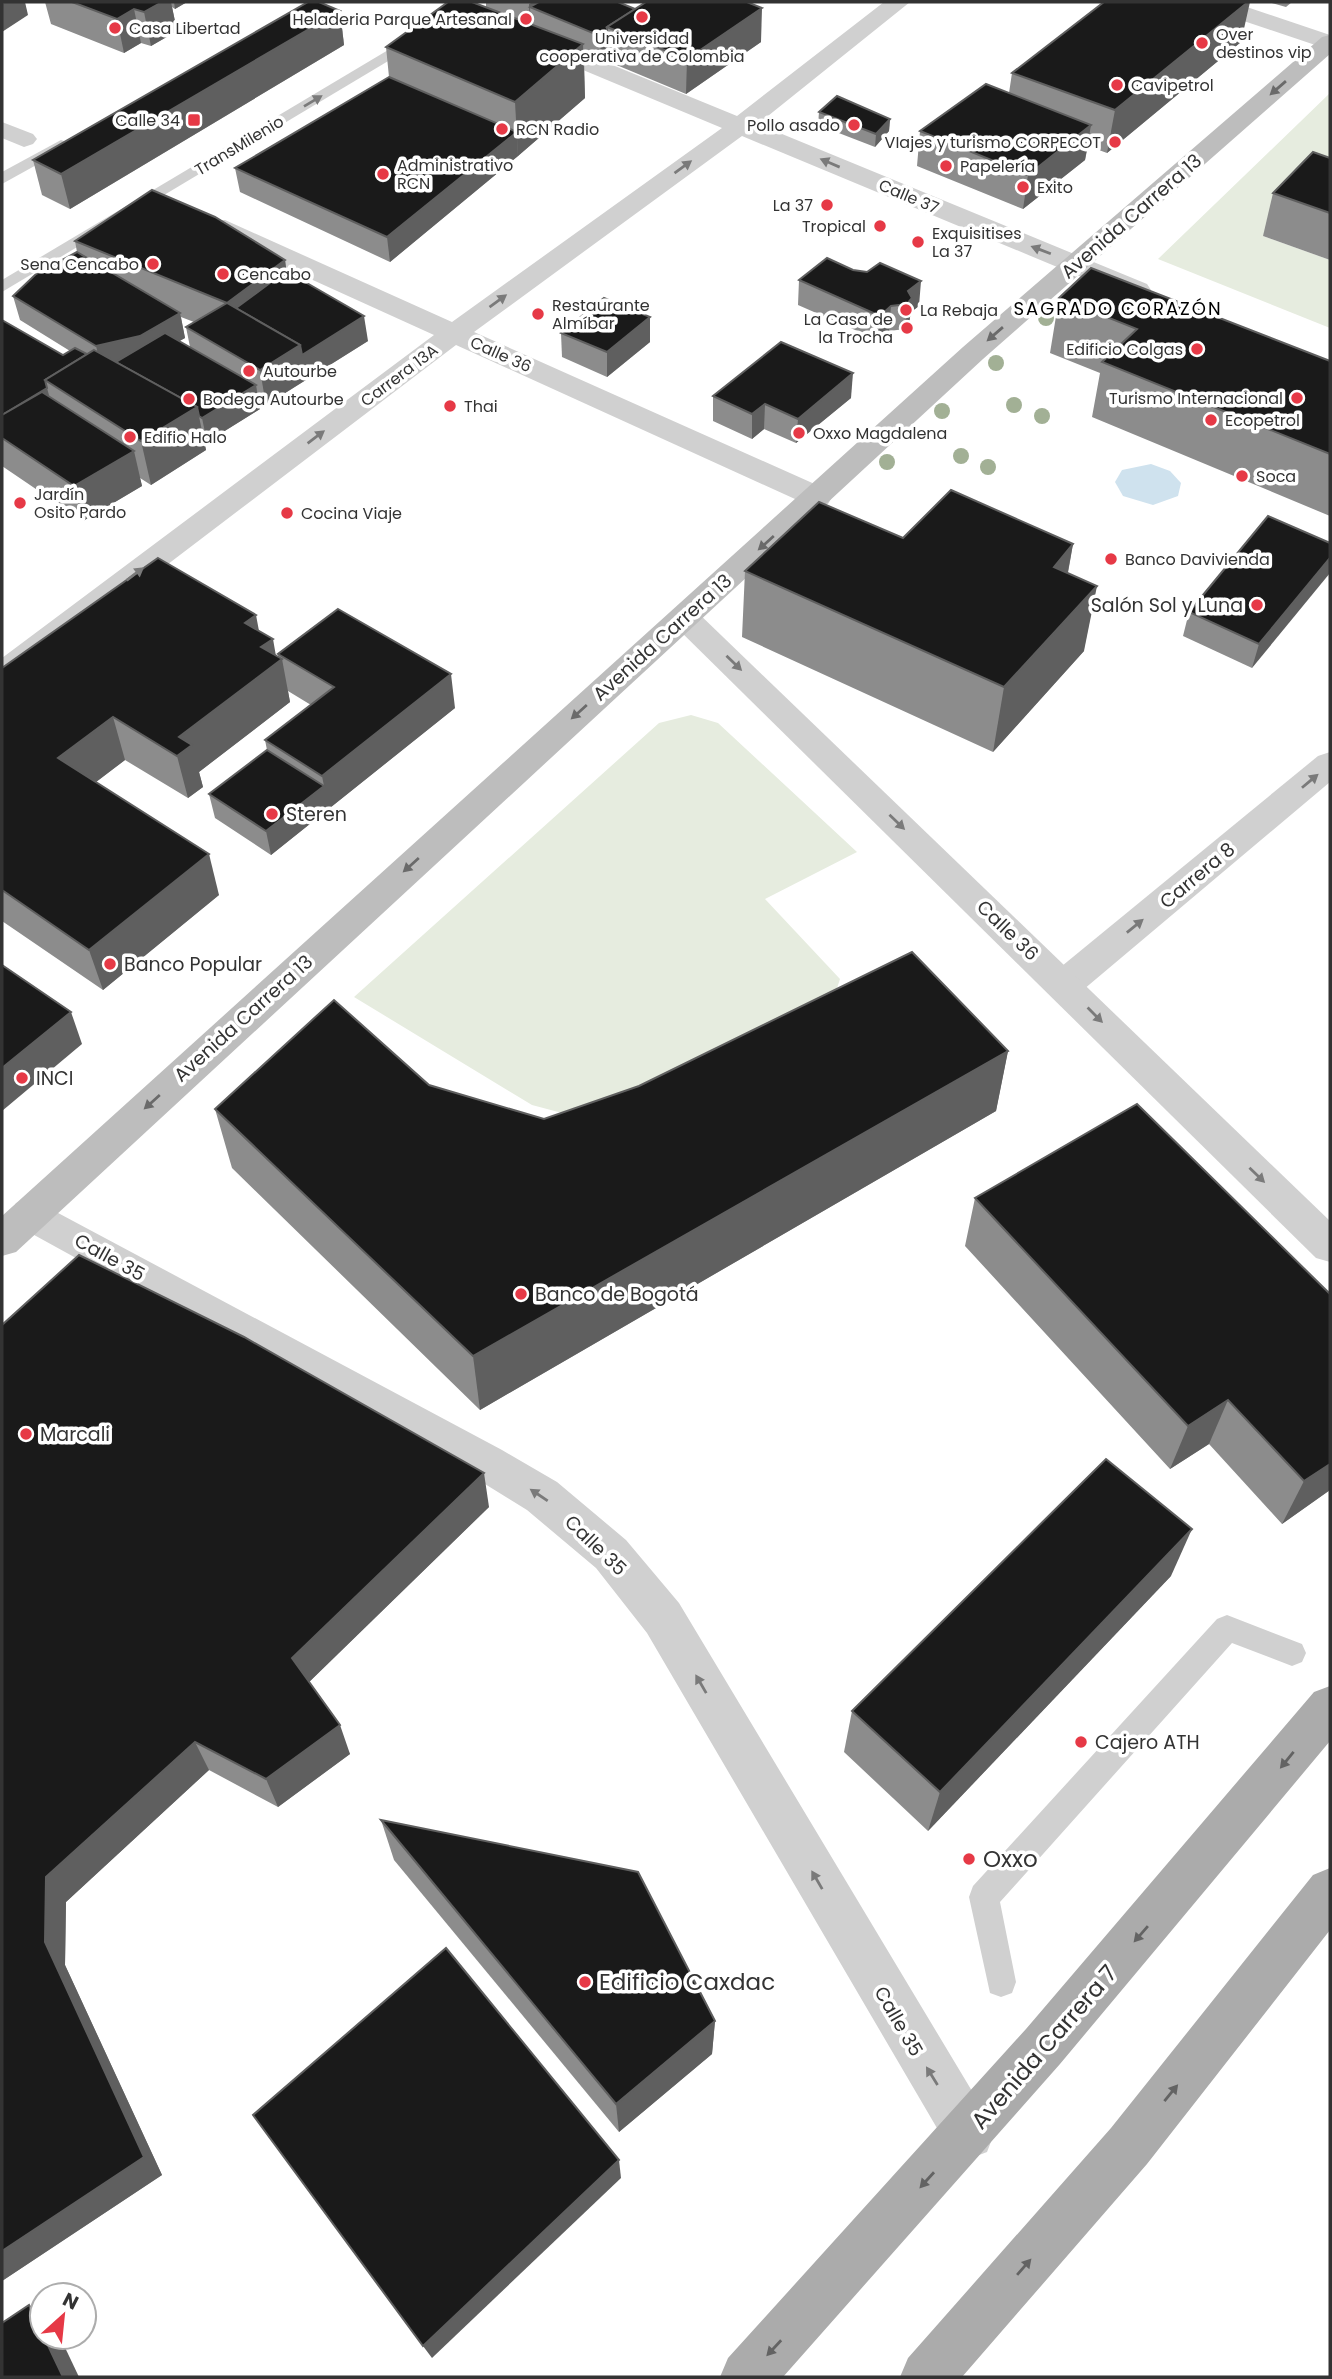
<svg xmlns="http://www.w3.org/2000/svg" width="1332" height="2379" viewBox="0 0 1332 2379" font-family="Poppins,sans-serif">
	<rect width="100%" height="100%" fill="#fff"/>
	<g fill="#e6ecdf">
		<path d="M1330 93V167L1263 236 1330 260V328L1158 259Z"/>
		<path d="M691 715 718 723 857 852 765 899 840 979 823 1031 596 1122 532 1105 354 997 659 723Z"/>
	</g>
	<path fill="#cfe2ee" d="M1151 464 1170 471 1181 483 1178 496 1153 505 1123 496 1115 482 1122 470Z"/>
	<g fill="none" stroke-linecap="round" stroke-linejoin="round">
		<g fill="#d0d0d0" fill-rule="evenodd">
			<path d="M415 34 420 36V42L2 292V280Z"/>
			<path d="M61 140 67 142V148L2 184V172Z"/>
			<path d="M1227 1615 1302 1644 1306 1653 1302 1662 1292 1666 1232 1643 1000 1902 1016 1982 1012 1993 1001 1997 990 1993 969 1897 973 1886 1217 1619Z"/>
		</g>
		<g fill="#d0d0d0" fill-rule="evenodd">
			<path d="M884 2H910L758 124 1147 284 1151 290 1147 296H1127L742 136 474 332 828 490 832 497 828 504 817 506 806 504 456 345 13 682 2 685V658L434 335 207 232 203 226 207 220H225L452 322 722 128 528 47 524 42 528 37H544L737 116Z"/>
			<path d="M1198 2H1232L1330 35V50L1202 7Z"/>
			<path d="M2 122 33 134 37 139 33 144 24 147 2 138Z"/>
			<path d="M1330 752V782L1077 995 1064 999 1051 995 1046 985 1051 975 1318 756Z"/>
			<path d="M30 1198 502 1450 557 1482 626 1540 679 1603 987 2116 994 2134 987 2152 969 2159 951 2152 647 1633 596 1568 527 1510 472 1476 16 1225 11 1214 16 1203Z"/>
		</g>
		<path fill="#d0d0d0" fill-rule="evenodd" d="M684 607 695 610 1330 1221V1262L1316 1258 673 624 668 617 673 610Z"/>
		<path fill="#bdbdbd" fill-rule="evenodd" d="M1330 35V54L983 359 16 1252 2 1256V1216L963 347 1322 37Z"/>
		<g fill="#ababab" fill-rule="evenodd">
			<path d="M1330 1686V1741L1060 2064 783 2377H720L728 2358 1026 2029 1314 1692Z"/>
			<path d="M1330 1868V1930L1147 2164 962 2377H900L908 2358 1111 2128 1313 1875Z"/>
		</g>
	</g>
	<g fill="#a2b095">
		<circle cx="1046" cy="318" r="8"/>
		<circle cx="996" cy="363" r="8"/>
		<circle cx="1014" cy="405" r="8"/>
		<circle cx="942" cy="411" r="8"/>
		<circle cx="1042" cy="416" r="8"/>
		<circle cx="961" cy="456" r="8"/>
		<circle cx="887" cy="462" r="8"/>
		<circle cx="988" cy="467" r="8"/>
	</g>
	<g fill="#8c8c8c" fill-rule="evenodd">
		<path d="M45 2H187L175 9 172 7 177 31 151 46 141 43 124 53 51 24Z"/>
		<path d="M486 2H618L635 9 761 42 686 94 607 61V56L601 60 584 53 585 98 518 156 390 262 240 192 235 168 389 77 386 47 486 7Z"/>
		<path d="M1268 2H1292L1286 7Z"/>
		<path d="M340 11 344 45 70 209 42 195 33 160Z"/>
		<path d="M1241 42 1107 153 1088 146 1085 160 1023 209 917 166 920 131 1009 93 1012 73Z"/>
		<path d="M819 112 890 119 889 131 875 147 818 125Z"/>
		<path d="M1330 158V260L1263 236 1273 193Z"/>
		<path d="M75 241 285 260 286 271 368 341 266 405 258 400 260 409 207 442 204 441 206 450 151 485 140 478 142 486 83 521 2 466V320L63 355 70 351 20 320 13 296 77 252ZM181 317 194 322 186 327 190 347 179 341 185 338Z"/>
		<path d="M799 280 919 306 911 312 909 323 905 329 889 331 878 340 798 305Z"/>
		<path d="M1059 298 1330 361V516L1092 417 1100 373 1050 353Z"/>
		<path d="M561 333 650 342 607 377 562 357Z"/>
		<path d="M713 396 851 398 796 443 764 429 752 439 713 421Z"/>
		<path d="M903 538 1073 544 1068 573 1084 651 993 752 742 637 745 571Z"/>
		<path d="M1330 543 1252 668 1183 636 1189 612Z"/>
		<path d="M259 631 276 656 278 657V654L455 708 271 855 215 818 209 794 267 750 265 740 311 705 288 691 290 702 199 772 203 787 188 798 125 760 96 782 219 895 103 990 2 921V668Z"/>
		<path d="M1008 1051 996 1111 480 1410 232 1168 215 1109 429 1085 544 1119Z"/>
		<path d="M1137 1104 1330 1490 1282 1524 1209 1444 1170 1469 965 1246 975 1198Z"/>
		<path d="M2 1325 489 1507 309 1682 350 1754 278 1807 209 1770 66 1902 65 1965 162 2175 2 2281Z"/>
		<path d="M1171 1576 928 1831 844 1752 852 1711Z"/>
		<path d="M381 1820 715 2021 712 2054 619 2132 394 1860Z"/>
	</g>
	<g fill="#5f5f5f">
		<path d="M5 2H25L28 15 2 32V4Z"/>
		<path d="M158 2H171L177 31 151 46 144 12Z"/>
		<path d="M174 2H187L175 9Z"/>
		<path d="M533 2H565L530 7 531 28H530L529 4Z"/>
		<path d="M1248 2H1250L1241 42 1107 153 1115 110Z"/>
		<path d="M762 8 761 42 686 94 687 59Z"/>
		<path d="M134 9 141 43 124 53 117 19Z"/>
		<path d="M340 11 344 45 70 209 61 174Z"/>
		<path d="M607 32V56L601 60 600 36Z"/>
		<path d="M583 44 585 98 518 156 515 102Z"/>
		<path d="M890 119 889 131 875 147 876 134Z"/>
		<path d="M1091 125 1085 160 1023 209 1028 175Z"/>
		<path d="M517 132 518 156 390 262 387 237Z"/>
		<path d="M285 260 290 295 250 326 227 303Z"/>
		<path d="M921 281 919 306 911 312 909 323 905 329 908 291Z"/>
		<path d="M891 306 889 331 878 340 880 316Z"/>
		<path d="M180 313 185 338 145 361 102 370 96 346Z"/>
		<path d="M364 316 368 341 266 405 260 370 300 345Z"/>
		<path d="M650 317V342L607 377V352Z"/>
		<path d="M853 373 851 398 796 443 798 419Z"/>
		<path d="M256 385 260 409 207 442 202 418Z"/>
		<path d="M47 388 54 413 2 418Z"/>
		<path d="M765 404 764 429 752 439V414Z"/>
		<path d="M197 407 206 450 151 485 141 441Z"/>
		<path d="M134 451 142 486 83 521 74 486Z"/>
		<path d="M1073 544 1061 609 1054 567Z"/>
		<path d="M1330 558V573L1252 668 1259 644Z"/>
		<path d="M1097 586 1084 651 993 752 1004 687Z"/>
		<path d="M256 615 262 647 273 639 277 662 282 659 290 702 199 772 203 787 188 798 177 756 179 737 245 623Z"/>
		<path d="M451 674 455 708 271 855 266 831 324 786 322 776Z"/>
		<path d="M113 717 125 760 71 801 58 758Z"/>
		<path d="M209 854 219 895 103 990 89 950Z"/>
		<path d="M71 1012 82 1044 2 1111V1068Z"/>
		<path d="M1008 1051 996 1111 480 1410 473 1356Z"/>
		<path d="M1228 1400 1209 1444 1170 1469 1188 1426Z"/>
		<path d="M1330 1464V1490L1282 1524 1304 1481Z"/>
		<path d="M484 1473 489 1507 303 1688 292 1658Z"/>
		<path d="M1192 1529 1171 1576 928 1831 940 1792Z"/>
		<path d="M340 1725 350 1754 278 1807 266 1779Z"/>
		<path d="M195 1742 209 1770 66 1902 65 1965 162 2175 2 2281V2251L45 1942 46 1877Z"/>
		<path d="M715 2021 712 2054 619 2132 616 2104Z"/>
		<path d="M619 2160 621 2178 432 2358 423 2346Z"/>
		<path d="M29 2305 42 2313V2333Z"/>
		<path d="M44 2337H60L79 2377H63Z"/>
	</g>
	<g fill="#1a1a1a" stroke="#5f5f5f" stroke-width="2">
		<path d="M72 2H162L144 12 134 9 117 19Z"/>
		<path d="M308 2H319L340 11 61 174 33 160Z"/>
		<path d="M448 2H472L583 44 515 102 386 47Z"/>
		<path d="M539 2H618L635 9 607 27V32L600 36 530 7Z"/>
		<path d="M646 2H747L762 8 687 59 607 27Z"/>
		<path d="M1104 2H1248L1115 110 1012 73Z"/>
		<path d="M389 77 517 132 387 237 235 168Z"/>
		<path d="M986 84 1091 125 1028 175 920 131Z"/>
		<path d="M837 96 890 119 876 134 819 112Z"/>
		<path d="M1313 152 1330 158V213L1273 193Z"/>
		<path d="M152 190 215 217 285 260 227 303 75 241Z"/>
		<path d="M77 252 180 313 140 336 96 346 13 296 36 274Z"/>
		<path d="M827 258 853 270 867 272 880 263 921 281 908 291 912 298 907 304 891 306 880 316 799 280Z"/>
		<path d="M1091 268 1330 361V454L1102 362 1137 329 1059 298Z"/>
		<path d="M286 271 364 316 302 355 300 345 236 308Z"/>
		<path d="M604 298 650 317 607 352 561 333Z"/>
		<path d="M227 303 300 345 260 370 186 327Z"/>
		<path d="M2 320 63 355 75 348 87 354 45 380 47 388 2 415Z"/>
		<path d="M165 333 256 385 202 418 199 416 197 407 116 362Z"/>
		<path d="M781 342 853 373 798 419 765 404 752 414 713 396Z"/>
		<path d="M94 350 197 407 141 441 45 380Z"/>
		<path d="M42 392 134 451 74 486 2 438V415Z"/>
		<path d="M951 490 1073 544 1054 567 1097 586 1004 687 745 571 819 502 903 538Z"/>
		<path d="M1268 516 1330 543V558L1259 644 1189 612Z"/>
		<path d="M158 558 256 615 245 623 273 639 261 647 282 659 179 737 192 745 177 756 113 717 58 758 209 854 89 950 2 890V668Z"/>
		<path d="M338 609 451 674 322 776 265 740 334 687 278 654Z"/>
		<path d="M267 750 324 786 266 831 209 794Z"/>
		<path d="M912 952 1008 1051 473 1356 215 1109 334 1000 429 1085 544 1119 639 1086Z"/>
		<path d="M2 965 71 1012 2 1068Z"/>
		<path d="M1137 1104 1330 1294V1464L1304 1481 1228 1400 1188 1426 975 1198Z"/>
		<path d="M79 1255 244 1337 484 1473 292 1658 340 1725 266 1779 195 1742 46 1877 45 1942 144 2157 2 2251V1325Z"/>
		<path d="M1106 1459 1192 1529 940 1792 852 1711Z"/>
		<path d="M381 1820 638 1872 715 2021 616 2104Z"/>
		<path d="M446 1948 619 2160 423 2346 253 2115Z"/>
		<path d="M29 2305 42 2333V2337H44L63 2377H2V2323Z"/>
	</g>
	<defs><path id="oneway-solid" d="M-6-.8H1V-3.2L6.5 0L1 3.2V.8H-6Z" transform="scale(1.75)"/></defs>
	<g fill="#6a6a6a">
		<use href="#oneway-solid" transform="translate(1278 88) rotate(139)"/>
		<use href="#oneway-solid" transform="translate(995 334) rotate(139)"/>
		<use href="#oneway-solid" transform="translate(766 543) rotate(138)"/>
		<use href="#oneway-solid" transform="translate(579 712) rotate(138)"/>
		<use href="#oneway-solid" transform="translate(411 865) rotate(138)"/>
		<use href="#oneway-solid" transform="translate(152 1102) rotate(138)"/>
	</g>
	<g fill="#7a7a7a">
		<use href="#oneway-solid" transform="translate(313 101) rotate(-31)"/>
		<use href="#oneway-solid" transform="translate(830 163) rotate(-157)"/>
		<use href="#oneway-solid" transform="translate(683 167) rotate(-36)"/>
		<use href="#oneway-solid" transform="translate(1041 250) rotate(-159)"/>
		<use href="#oneway-solid" transform="translate(498 301) rotate(-36)"/>
		<use href="#oneway-solid" transform="translate(316 437) rotate(-37)"/>
		<use href="#oneway-solid" transform="translate(135 574) rotate(-37)"/>
		<use href="#oneway-solid" transform="translate(734 663) rotate(44)"/>
		<use href="#oneway-solid" transform="translate(1310 781) rotate(-40)"/>
		<use href="#oneway-solid" transform="translate(897 822) rotate(44)"/>
		<use href="#oneway-solid" transform="translate(1135 926) rotate(-39)"/>
		<use href="#oneway-solid" transform="translate(1095 1015) rotate(45)"/>
		<use href="#oneway-solid" transform="translate(1257 1175) rotate(44)"/>
		<use href="#oneway-solid" transform="translate(539 1495) rotate(-146)"/>
		<use href="#oneway-solid" transform="translate(701 1684) rotate(-120)"/>
		<use href="#oneway-solid" transform="translate(817 1880) rotate(-120)"/>
		<use href="#oneway-solid" transform="translate(932 2076) rotate(-122)"/>
	</g>
	<g fill="#636363">
		<use href="#oneway-solid" transform="translate(1287 1760) rotate(129)"/>
		<use href="#oneway-solid" transform="translate(1141 1934) rotate(131)"/>
		<use href="#oneway-solid" transform="translate(1171 2093) rotate(-51)"/>
		<use href="#oneway-solid" transform="translate(927 2180) rotate(132)"/>
		<use href="#oneway-solid" transform="translate(1024 2267) rotate(-49)"/>
		<use href="#oneway-solid" transform="translate(774 2348) rotate(133)"/>
	</g>
	<g fill="#e63946" stroke="#fff" stroke-width="2.5">
		<circle cx="642" cy="17" r="7"/>
		<circle cx="526" cy="19" r="7"/>
		<circle cx="115" cy="28" r="7"/>
		<circle cx="1202" cy="43" r="7"/>
		<circle cx="1117" cy="85" r="7"/>
		<rect x="187" y="113" width="14" height="14" rx="3.5"/>
		<circle cx="854" cy="125" r="7"/>
		<circle cx="502" cy="129" r="7"/>
		<circle cx="1115" cy="142" r="7"/>
		<circle cx="946" cy="166" r="7"/>
		<circle cx="383" cy="174" r="7"/>
		<circle cx="1023" cy="187" r="7"/>
		<circle cx="827" cy="205" r="7"/>
		<circle cx="880" cy="226" r="7"/>
		<circle cx="918" cy="242" r="7"/>
		<circle cx="153" cy="264" r="7"/>
		<circle cx="223" cy="274" r="7"/>
		<circle cx="906" cy="310" r="7"/>
		<circle cx="538" cy="314" r="7"/>
		<circle cx="907" cy="328" r="7"/>
		<circle cx="1197" cy="349" r="7"/>
		<circle cx="249" cy="371" r="7"/>
		<circle cx="1297" cy="398" r="7"/>
		<circle cx="189" cy="399" r="7"/>
		<circle cx="450" cy="406" r="7"/>
		<circle cx="1211" cy="420" r="7"/>
		<circle cx="799" cy="433" r="7"/>
		<circle cx="130" cy="437" r="7"/>
		<circle cx="1242" cy="476" r="7"/>
		<circle cx="20" cy="503" r="7"/>
		<circle cx="287" cy="513" r="7"/>
		<circle cx="1111" cy="559" r="7"/>
		<circle cx="1257" cy="605" r="7"/>
		<circle cx="272" cy="814" r="7"/>
		<circle cx="110" cy="964" r="7"/>
		<circle cx="22" cy="1078" r="7"/>
		<circle cx="521" cy="1294" r="7"/>
		<circle cx="26" cy="1434" r="7"/>
		<circle cx="1081" cy="1742" r="7"/>
		<circle cx="969" cy="1859" r="7"/>
		<circle cx="585" cy="1982" r="7"/>
	</g>
	<g text-anchor="middle" stroke-width="7" stroke-linejoin="round" paint-order="stroke">
		<g font-size="16" fill="#333" stroke="#fff" text-anchor="start">
			<text x="512" y="25" text-anchor="end">Heladeria Parque Artesanal</text>
			<text x="129" y="34">Casa Libertad</text>
			<text x="1216" y="40">Over<tspan x="1216" dy="18">destinos vip</tspan></text>
			<text x="642" y="44" text-anchor="middle">Universidad<tspan x="642" dy="18">cooperativa de Colombia</tspan></text>
			<text x="1131" y="91">Cavipetrol</text>
			<text x="180" y="126" text-anchor="end">Calle 34</text>
			<text x="840" y="131" text-anchor="end">Pollo asado</text>
			<text x="516" y="135">RCN Radio</text>
			<text x="1101" y="148" text-anchor="end">VIajes y turismo CORPECOT</text>
			<text x="397" y="171">Administrativo<tspan x="397" dy="18">RCN</tspan></text>
			<text x="960" y="172">Papelería</text>
			<text x="1037" y="193">Exito</text>
			<text x="813" y="211" text-anchor="end">La 37</text>
			<text x="866" y="232" text-anchor="end">Tropical</text>
			<text x="932" y="239">Exquisitises<tspan x="932" dy="18">La 37</tspan></text>
			<text x="139" y="270" text-anchor="end">Sena Cencabo</text>
			<text x="237" y="280">Cencabo</text>
			<text x="552" y="311">Restaurante<tspan x="552" dy="18">Almíbar</tspan></text>
			<text x="920" y="316">La Rebaja</text>
			<text x="893" y="325" text-anchor="end">La Casa de<tspan x="893" dy="18">la Trocha</tspan></text>
			<text x="1183" y="355" text-anchor="end">Edificio Colgas</text>
			<text x="263" y="377">Autourbe</text>
			<text x="1283" y="404" text-anchor="end">Turismo Internacional</text>
			<text x="203" y="405">Bodega Autourbe</text>
			<text x="464" y="412">Thai</text>
			<text x="1225" y="426">Ecopetrol</text>
			<text x="813" y="439">Oxxo Magdalena</text>
			<text x="144" y="443">Edifio Halo</text>
			<text x="1256" y="482">Soca</text>
			<text x="34" y="500">Jardín<tspan x="34" dy="18">Osito Pardo</tspan></text>
			<text x="301" y="519">Cocina Viaje</text>
			<text x="1125" y="565">Banco Davivienda</text>
		</g>
		<g font-size="16" fill="#333" stroke="#fff">
			<text transform="translate(239 145) rotate(-31)" y="6">TransMilenio</text>
			<text transform="translate(909 196) rotate(23)" y="6">Calle 37</text>
			<text transform="translate(501 354) rotate(24)" y="6">Calle 36</text>
			<text transform="translate(399 375) rotate(-37)" y="6">Carrera 13A</text>
		</g>
		<g font-size="18" letter-spacing="2" fill="#000" stroke="#fff">
			<text x="1118" y="315">SAGRADO CORAZÓN</text>
		</g>
		<g font-size="19" fill="#333" stroke="#fff">
			<text transform="translate(1131 216) rotate(-41)" y="7">Avenida Carrera 13</text>
			<text transform="translate(662 637) rotate(-42)" y="7">Avenida Carrera 13</text>
			<text transform="translate(1197 875) rotate(-40)" y="7">Carrera 8</text>
			<text transform="translate(1008 930) rotate(44)" y="7">Calle 36</text>
			<text transform="translate(243 1018) rotate(-42)" y="7">Avenida Carrera 13</text>
			<text transform="translate(110 1257) rotate(29)" y="7">Calle 35</text>
			<text transform="translate(596 1545) rotate(44)" y="7">Calle 35</text>
			<text transform="translate(899 2021) rotate(60)" y="7">Calle 35</text>
		</g>
		<g font-size="19" fill="#333" stroke="#fff" text-anchor="start">
			<text x="1243" y="612" text-anchor="end">Salón Sol y Luna</text>
			<text x="286" y="821">Steren</text>
			<text x="124" y="971">Banco Popular</text>
			<text x="36" y="1085">INCI</text>
			<text x="535" y="1301">Banco de Bogotá</text>
			<text x="40" y="1441">Marcali</text>
			<text x="1095" y="1749">Cajero ATH</text>
		</g>
		<g font-size="23" fill="#333" stroke="#fff" text-anchor="start">
			<text x="983" y="1867">Oxxo</text>
			<text x="599" y="1990">Edificio Caxdac</text>
		</g>
		<g font-size="23" fill="#333" stroke="#fff">
			<text transform="translate(1044 2047) rotate(-49)" y="8">Avenida Carrera 7</text>
		</g>
	</g>
	<rect width="1332" height="2379" fill="none" stroke="#333333" stroke-width="7"/>
	<g transform="translate(63 2316) rotate(27)"><circle r="33" fill="#ffffff" stroke="#adadad" stroke-width="2"/>
	<path d="M0-5L12 26L0 18L-12 26Z" fill="#e63946"/>
	<text y="-10" font-size="19" font-weight="bold" text-anchor="middle" fill="#333333">N</text>
	</g>
</svg>
